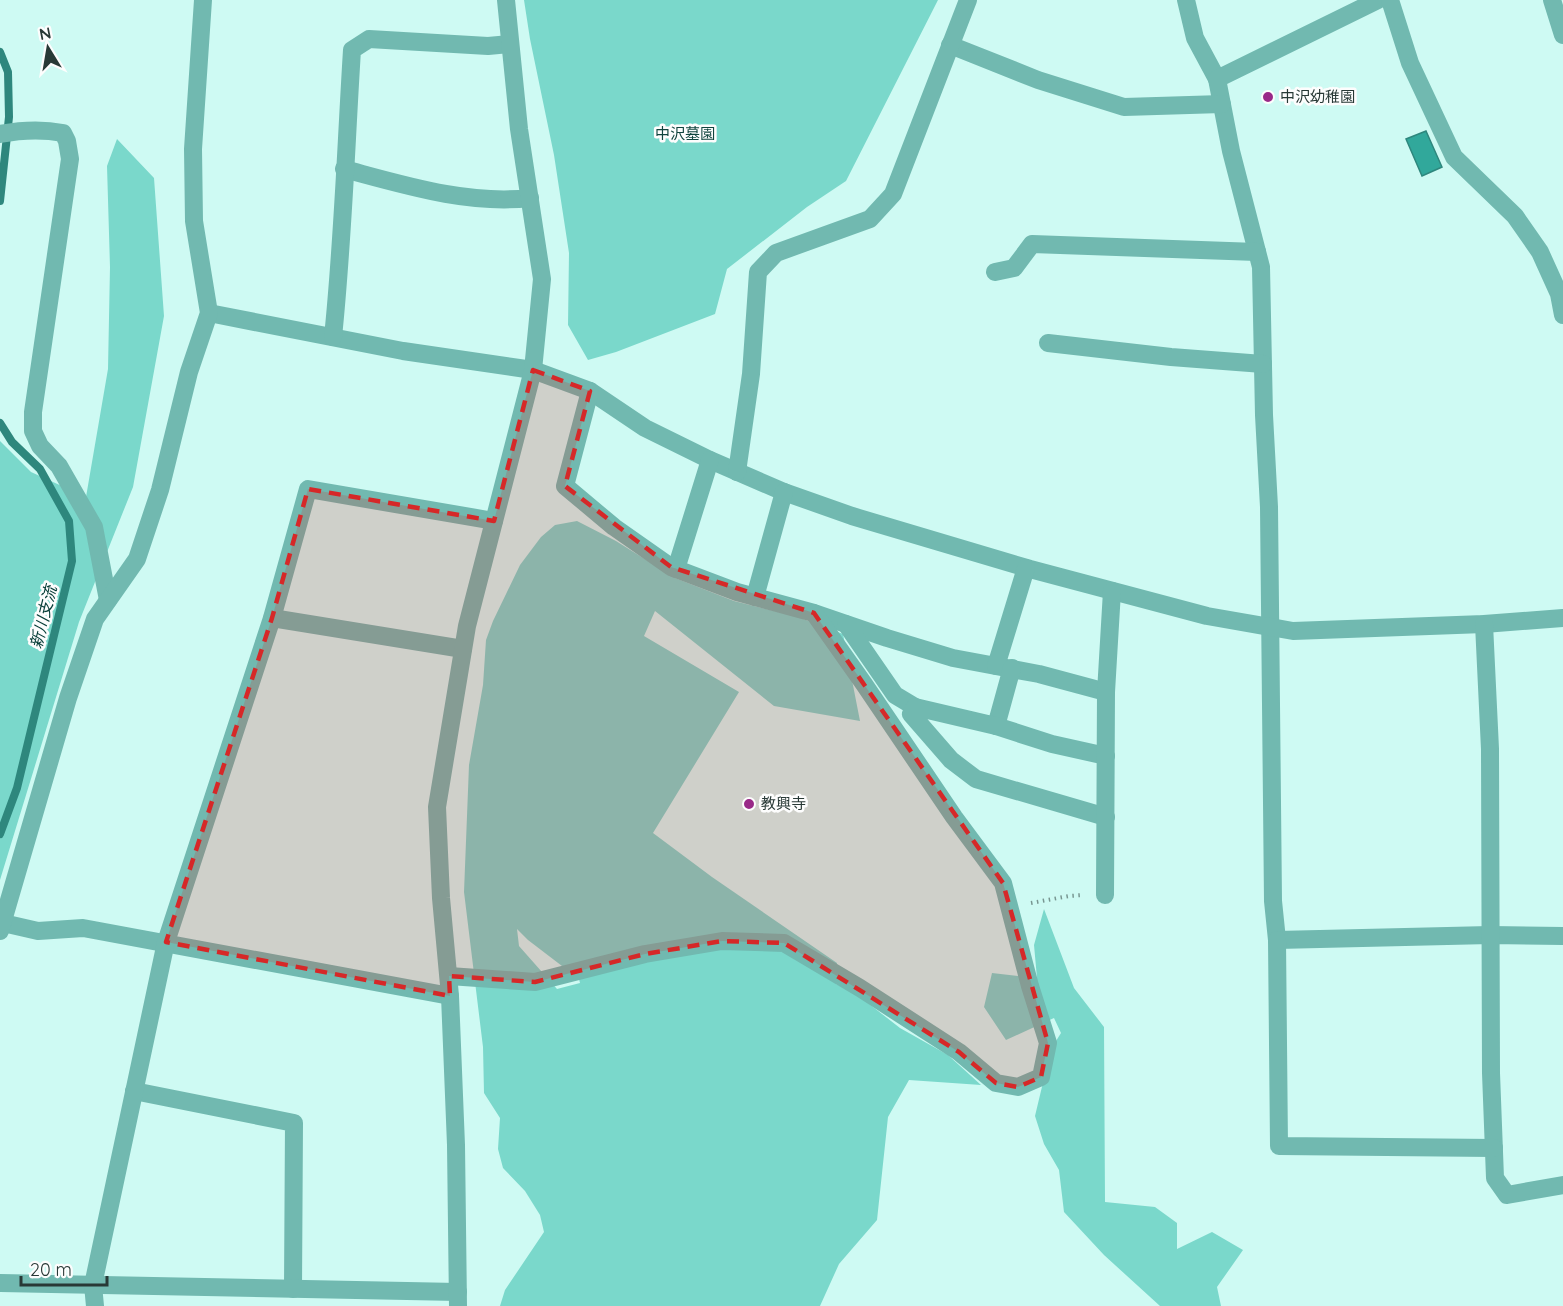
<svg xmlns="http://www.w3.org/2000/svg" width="1563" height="1306" viewBox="0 0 1563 1306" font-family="Quicksand,'Noto Sans JP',sans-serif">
	<rect width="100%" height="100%" fill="#cefaf3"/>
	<g fill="#7ad8cb" fill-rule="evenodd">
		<path d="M524 0H938L846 181 807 207 727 269 715 314 616 352 588 360 568 325 569 253 554 155 530 39Z"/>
		<path d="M117 139 154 178 164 316 133 487 79 622 0 880V441L31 472 86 497 108 369 110 267 107 166Z"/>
		<path d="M577 521 616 541 675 578 734 601 798 617 843 634 860 721 774 706 655 611 644 636 739 692 653 833 712 877 837 963 836 984 855 993 900 1028 948 1055 981 1085 909 1080 888 1117 877 1220 839 1264 820 1306H500L505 1290 544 1232 540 1215 525 1191 503 1168 498 1149 500 1118 484 1093 483 1047 464 892 469 765 483 685 486 640 493 621 520 565 541 537 555 525ZM517 929 528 940 579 979 580 983 557 989 519 946Z"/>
		<path d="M1044 909 1074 988 1104 1027 1105 1202 1155 1207 1177 1223V1249L1212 1232 1243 1250 1217 1287 1221 1306H1160L1104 1255 1064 1212 1059 1170 1044 1144 1035 1116 1051 1049 1061 1033 1054 1018 1006 1040 984 1007 992 973 1037 978 1034 945Z"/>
	</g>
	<path fill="#31a89b" stroke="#2e877d" stroke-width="1.5" d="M1426 131 1442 167 1422 176 1406 139Z"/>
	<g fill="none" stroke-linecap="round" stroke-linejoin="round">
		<g stroke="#2e877d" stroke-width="8">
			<path d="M0 52 8 72 9 117 0 201"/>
			<path d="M0 423 12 442 40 469 69 521 72 561 17 788 0 834"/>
		</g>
		<path stroke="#789691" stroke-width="4" stroke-dasharray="1.5 4.5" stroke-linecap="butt" d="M1031 903 1069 896 1083 895"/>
		<g stroke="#71b9b0" stroke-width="18">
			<path d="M1186 0 1195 38 1217 79"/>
			<path d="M1378 0 1217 79 1231 151 1261 267 1264 415 1269 507 1273 901 1277 940 1490 935 1563 936"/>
			<path d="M1390 0 1410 63 1454 157 1515 216 1540 252 1559 294 1563 315"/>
			<path d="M1552 0 1563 35"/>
			<path d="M950 45 1038 80 1124 107 1222 104"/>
			<path d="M0 134C21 130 42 129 63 133L67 141 70 159 33 412V431L40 446 59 466 94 527 108 600"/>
			<path d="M344 169C404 185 468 205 530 198"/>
			<path d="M995 272 1014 268 1032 244 1257 252"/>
			<path d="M209 313 403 351 533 370 590 391 645 428 710 460 784 492 852 516 1030 569 1207 616 1293 631 1484 624 1563 618"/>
			<path d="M333 337C343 241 346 145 352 50L369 39 488 46 510 44"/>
			<path d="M1048 343 1171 357 1263 364"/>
			<path d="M590 391 565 486 614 527 671 567 737 592 814 613 887 638 953 658 1039 674 1106 692"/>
			<path d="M737 472 751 374 758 272 776 253 870 219 893 194 968 0"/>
			<path d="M676 569 710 460"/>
			<path d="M755 597 784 492"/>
			<path d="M272 618 463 649"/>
			<path d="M846 624 895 695 915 707"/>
			<path d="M1484 624 1490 749 1491 1073 1495 1178 1507 1195 1563 1185"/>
			<path d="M996 666 1026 568"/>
			<path d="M996 726 1012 668"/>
			<path d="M1106 756 1052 744 996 726 915 707 911 714 951 760 976 779 1106 817"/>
			<path d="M1105 895 1106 692 1112 591"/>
			<path d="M3 923 38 931 83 928 450 996"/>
			<path d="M0 931 68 698 95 619 137 559 160 490 189 372 209 313 194 221 193 149 203 0"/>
			<path d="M1277 940 1279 1146 1494 1148"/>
			<path d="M449 976 535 982 645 954 722 941 784 943 860 988 959 1052 996 1083 1018 1087 1041 1077 1048 1043 1030 986 1003 883 954 817 864 684 814 613"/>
			<path d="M134 1091 294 1123 293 1289"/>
			<path d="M0 1283 458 1292"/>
			<path d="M95 1306 93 1285 166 942 272 618 308 489 494 521"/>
			<path d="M458 1306 456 1145 450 996 441 898 437 807 467 626 533 370 542 279 519 129 506 0"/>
		</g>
	</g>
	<path fill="#d62828" fill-opacity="0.2" stroke="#d62828" stroke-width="4.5" stroke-dasharray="12 8" stroke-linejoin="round" d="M533 370 590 391 565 486 671 567 814 613 1003 883 1048 1043 1041 1077 1018 1087 996 1083 959 1052 784 943 722 941 645 954 535 982 449 976 450 996 166 942 272 618 308 489 494 521Z"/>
	<g fill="#992988" stroke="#fdfdfd" stroke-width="2">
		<circle cx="1268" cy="97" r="6"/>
		<circle cx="749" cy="804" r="6"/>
	</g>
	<g text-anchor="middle" stroke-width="5" stroke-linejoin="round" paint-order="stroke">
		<g font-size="15" fill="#283936" stroke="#fdfdfd" text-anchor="start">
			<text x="1280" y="102">中沢幼稚園</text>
			<text x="761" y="809">教興寺</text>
		</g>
		<g font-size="15" fill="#11443e" stroke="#fdfdfd">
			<text x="685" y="139">中沢墓園</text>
		</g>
		<g font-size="16" font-style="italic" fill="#043b35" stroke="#fdfdfd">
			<text transform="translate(43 617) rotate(-76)" y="6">新川支流</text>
		</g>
	</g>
	<g transform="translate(48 48) rotate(349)" stroke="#fdfdfd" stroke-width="4.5" paint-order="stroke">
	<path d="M0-4.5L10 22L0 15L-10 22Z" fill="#283936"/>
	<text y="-9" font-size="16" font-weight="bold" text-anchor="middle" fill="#283936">N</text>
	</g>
	<path d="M21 1276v9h86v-9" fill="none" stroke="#283936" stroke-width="3"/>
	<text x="30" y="1276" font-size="18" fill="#283936" stroke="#fdfdfd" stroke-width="4.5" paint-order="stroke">20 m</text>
</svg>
